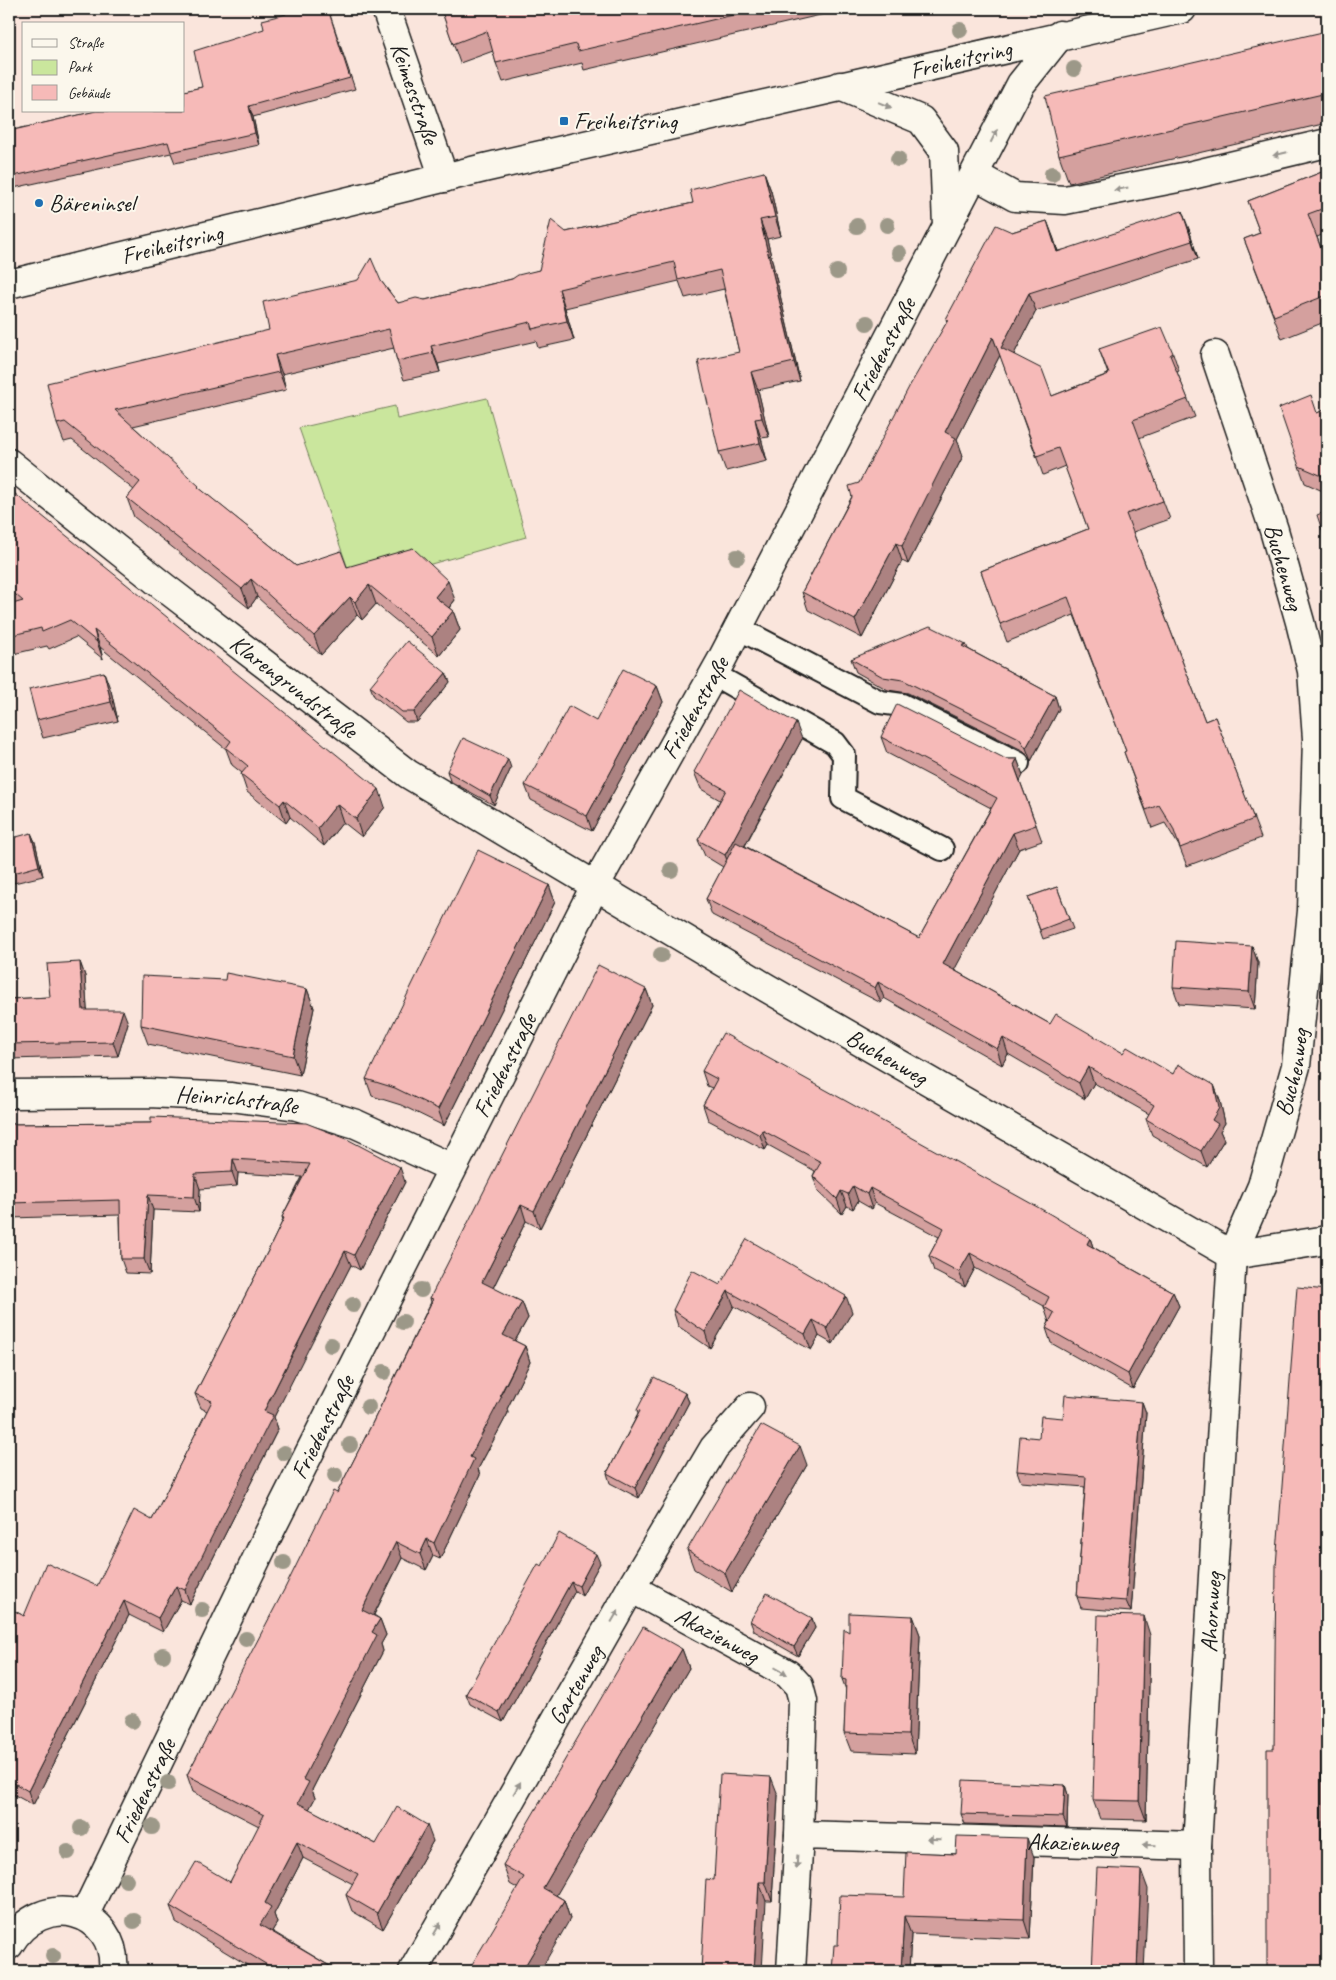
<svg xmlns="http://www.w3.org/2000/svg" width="1336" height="1980" viewBox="0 0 1336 1980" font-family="Caveat,sans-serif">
	<rect width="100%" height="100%" fill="#fae5dc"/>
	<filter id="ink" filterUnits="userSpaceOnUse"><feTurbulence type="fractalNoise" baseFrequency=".02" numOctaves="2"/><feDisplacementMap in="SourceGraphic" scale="10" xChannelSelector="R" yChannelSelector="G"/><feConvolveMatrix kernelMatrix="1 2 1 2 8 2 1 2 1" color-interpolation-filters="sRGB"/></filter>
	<g filter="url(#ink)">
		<path fill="#cae69d" stroke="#73815c" d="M487 398 526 537 354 586 299 428 395 406 397 419Z"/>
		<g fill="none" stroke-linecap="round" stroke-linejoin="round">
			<defs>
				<g id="service">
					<path d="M738 628 880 702 902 705 1018 763"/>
					<path d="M713 674 835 743 844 755 843 798 942 849"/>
				</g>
				<g id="minor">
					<path id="s1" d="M386 9 444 178"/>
					<path d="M840 86 921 120 944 151 947 226"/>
					<path d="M975 175 1015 197 1065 200 1188 176 1327 143"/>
					<path id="s2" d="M9 463 164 587 408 774 767 988 1232 1255 1327 1240"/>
					<path id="s3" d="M9 1094 149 1093 231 1097 297 1106 356 1124 452 1168"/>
					<path id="s4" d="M631 1588 788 1674 799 1686 803 1701 799 1835"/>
					<path id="s5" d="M84 1916 269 1533 595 886 721 661 1021 84 1060 35"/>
					<path d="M9 1945C41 1888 119 1909 113 1971"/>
					<path id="s6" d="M413 1971 631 1588 714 1448 750 1407"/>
					<path id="s7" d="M791 1971 799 1835 1197 1846"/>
					<path id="s8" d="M1198 1971 1197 1846 1232 1255 1262 1186 1296 1066 1312 911 1317 739 1312 671 1300 622 1274 530 1215 355"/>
				</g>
				<g id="secondary">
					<path id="s9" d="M9 284 484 168 1182 9"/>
				</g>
			</defs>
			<use href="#service" stroke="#1c1c1c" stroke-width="26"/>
			<use href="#minor" stroke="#1c1c1c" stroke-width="31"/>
			<use href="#secondary" stroke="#1c1c1c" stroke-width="31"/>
			<use href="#service" stroke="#fbf7ec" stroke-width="22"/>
			<use href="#minor" stroke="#fbf7ec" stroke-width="28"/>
			<use href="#secondary" stroke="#fbf7ec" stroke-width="28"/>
		</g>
		<g fill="#9c9888">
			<circle cx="960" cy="30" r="8"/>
			<circle cx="1074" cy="69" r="8"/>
			<circle cx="898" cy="159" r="8"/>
			<circle cx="1052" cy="174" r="8"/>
			<circle cx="887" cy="225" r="8"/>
			<circle cx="857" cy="226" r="8"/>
			<circle cx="899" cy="253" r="8"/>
			<circle cx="837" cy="272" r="8"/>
			<circle cx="867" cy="323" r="8"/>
			<circle cx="737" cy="557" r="8"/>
			<circle cx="671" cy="870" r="8"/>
			<circle cx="661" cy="955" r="8"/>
			<circle cx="421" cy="1290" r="8"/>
			<circle cx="353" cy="1305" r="8"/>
			<circle cx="403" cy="1322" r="8"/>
			<circle cx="331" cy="1345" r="8"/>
			<circle cx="384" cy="1372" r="8"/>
			<circle cx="368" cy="1407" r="8"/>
			<circle cx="350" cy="1445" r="8"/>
			<circle cx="284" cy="1453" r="8"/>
			<circle cx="335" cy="1475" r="8"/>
			<circle cx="284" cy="1563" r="8"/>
			<circle cx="202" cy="1610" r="8"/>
			<circle cx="246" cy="1639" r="8"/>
			<circle cx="163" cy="1655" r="8"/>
			<circle cx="132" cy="1721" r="8"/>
			<circle cx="168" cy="1783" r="8"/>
			<circle cx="152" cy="1827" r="8"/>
			<circle cx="81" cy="1828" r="8"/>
			<circle cx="68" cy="1852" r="8"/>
			<circle cx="126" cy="1880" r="8"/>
			<circle cx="134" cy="1921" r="8"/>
			<circle cx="53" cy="1956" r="8"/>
		</g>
		<g fill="#d4a09e" stroke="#1c1c1c">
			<path d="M328 9 355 89 253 117 259 145 175 163 171 153 9 189V131L202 87Z"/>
			<path d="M441 9H846L584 70 582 63 503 82 496 63 493 51 460 63Z"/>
			<path d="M1327 31V123L1069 183 1059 155Z"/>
			<path d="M1327 170V233L1317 237 1327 264V321L1282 339 1244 239 1260 233 1248 201Z"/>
			<path d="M764 172 771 191 781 236 767 239 800 381 758 390 769 437 761 438 767 461 726 471 719 452 739 352 724 289 685 298 679 281 565 308 574 340 538 348 536 341 471 356 438 364 440 372 404 380 397 361 394 348 282 374 286 390 133 426 200 489 296 566 347 567 455 600 449 608 453 611 460 630 439 656 376 604 362 620 357 615 321 655 257 597 249 608 134 517 127 498 134 490 72 440 64 442 57 424 381 281 398 303 425 300 512 279 539 270 566 232 693 203Z"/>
			<path d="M1047 221 1058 251 1189 229 1198 259 1036 311 1014 354 1052 396 1108 374 1099 349 1173 353 1179 371 1177 372 1195 417 1139 438 1170 519 1133 532 1205 721 1215 717 1261 838 1187 866 1179 846 1165 823 1152 828 1124 752 1126 751 1074 615 1007 642 981 571 1088 529 1065 466 1043 475 1000 355 957 439 963 456 908 564 902 561 862 638 808 610 802 592 859 483 947 322 946 319 1012 232Z"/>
			<path d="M1327 409V493L1305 483 1299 466 1317 413Z"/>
			<path d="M9 489 385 807 362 837 343 822 324 846 290 817 286 823 247 792 241 774 242 773 232 765 226 749 100 647 103 659 76 637 49 649 47 646 9 655V605L12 604 9 601Z"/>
			<path d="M966 644 968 649 1055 696 1059 709 1031 761 1024 751 908 693 888 690 856 672 851 659Z"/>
			<path d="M446 673 450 682 417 722H406L374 696 370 686Z"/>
			<path d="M657 686 663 702 592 831 531 800 525 785 596 721Z"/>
			<path d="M111 691 118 721 43 738 37 720Z"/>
			<path d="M881 737 1006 759H1017L1023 775 1020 781 1042 841 1019 849 954 970 1050 1024 1123 1053 1173 1074 1214 1085 1220 1101 1225 1123 1220 1131 1224 1140 1207 1167 1152 1135 1146 1119 1149 1114 1094 1083 1085 1099 1008 1054 1002 1065 884 998 881 1003 712 915 706 899 723 867 705 856 698 840 720 800 701 789 694 772 802 739 745 846 919 938 991 808 887 753Z"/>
			<path d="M511 768 494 805 450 781 447 771Z"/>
			<path d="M31 833 35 842 43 876 14 883 10 874Z"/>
			<path d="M549 885 555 902 444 1126 401 1105 372 1096 366 1079Z"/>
			<path d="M1057 887 1073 929 1043 939 1028 897Z"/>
			<path d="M1252 946 1258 963 1255 1009 1179 1004 1173 987Z"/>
			<path d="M80 962 85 976 87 1010 128 1023 118 1056 9 1059V999L50 997Z"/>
			<path d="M307 989 314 1008 300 1075 148 1044 141 1025Z"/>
			<path d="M646 989 652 1005 540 1228 526 1221 493 1288 522 1302 528 1318 515 1341 525 1346 530 1362 507 1409 508 1413 478 1469 480 1475 440 1559 433 1556 426 1570 402 1558 374 1615 380 1619 386 1635 381 1644 383 1651 312 1790 315 1798 309 1809 376 1844 433 1841 383 1929 352 1911 346 1895 353 1884 303 1858 274 1914 277 1923 272 1931 338 1971H257L176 1922 170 1906 230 1882 259 1826 193 1792 187 1775 337 1493 370 1428 431 1302 430 1298Z"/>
			<path d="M702 1071 1090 1238 1093 1247 1173 1292 1179 1306 1133 1389 1051 1343 1046 1328 1049 1322 1044 1307V1306L975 1268 965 1287 934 1271 929 1256 939 1237 875 1203 872 1209 858 1201 853 1209 847 1206 842 1214 818 1191 813 1176 815 1171 768 1145 765 1150 708 1120 703 1105 712 1088 707 1086Z"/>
			<path d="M151 1123 405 1182 360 1270 351 1265 301 1361 274 1417 278 1429 190 1604 181 1600 163 1632 129 1615 33 1805 9 1792V1608L24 1616 97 1586 152 1520 207 1411 201 1408 195 1394 268 1251 283 1220 282 1217 302 1177 238 1173 237 1186 200 1189 199 1212 153 1210 150 1274 126 1273 121 1259 120 1215 9 1218V1124Z"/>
			<path d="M720 1285 852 1312 833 1344 819 1336 811 1350 734 1306 710 1348 678 1326 673 1310Z"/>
			<path d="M1327 1290V1765L1326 1843 1327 1971 1274 1749Z"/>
			<path d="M685 1393 689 1402 639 1498 610 1483 607 1473 638 1414 637 1410Z"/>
			<path d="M1142 1402 1146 1413 1131 1612 1081 1608 1077 1597 1085 1487 1021 1482 1017 1471 1039 1438 1063 1418Z"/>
			<path d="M807 1465 732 1592 694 1569 687 1550Z"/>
			<path d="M600 1563 582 1596 575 1591 503 1722 470 1704 466 1694 542 1566Z"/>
			<path d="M913 1616 920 1635 915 1754 851 1751 844 1733 846 1690 842 1679 849 1632Z"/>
			<path d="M812 1618 815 1628 798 1656 754 1631 750 1621Z"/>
			<path d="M1150 1635 1146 1820 1100 1819 1093 1800Z"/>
			<path d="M682 1649 689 1668 556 1895 564 1900 570 1919 510 1884 503 1865Z"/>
			<path d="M1065 1785 1068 1795 1067 1827 965 1824 961 1814Z"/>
			<path d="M778 1795 772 1901H766L714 1880Z"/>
			<path d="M1034 1857 1030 1939 911 1934 909 1971H832L838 1945 904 1897Z"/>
		</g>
		<g fill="#ac8281" stroke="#1c1c1c">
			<path d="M249 106 253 117 259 145 255 133Z"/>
			<path d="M764 172 771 191 781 236 775 217Z"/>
			<path d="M1182 211 1189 229 1198 259Z"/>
			<path d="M760 220 767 239 800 381 794 362Z"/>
			<path d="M1047 221 1054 239 1063 270 1057 252Z"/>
			<path d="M559 289 565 308 574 340 567 321Z"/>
			<path d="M1029 293 1036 311 1008 366 1001 348Z"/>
			<path d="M993 337 1000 355 957 439 963 456 908 564 902 546 945 432Z"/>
			<path d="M431 346 438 364 440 372 433 353Z"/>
			<path d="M275 355 282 374 286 390 279 372Z"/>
			<path d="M751 372 758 390 769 437 762 418Z"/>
			<path d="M755 419 761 438 767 461 760 443Z"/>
			<path d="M896 543 902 561 862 638 855 620Z"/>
			<path d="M251 579 257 597 249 608 242 589Z"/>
			<path d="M448 581 455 600 442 616 435 597Z"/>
			<path d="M369 585 376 604 362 620 355 602Z"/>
			<path d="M350 597 357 615 321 655 314 636Z"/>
			<path d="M453 611 460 630 439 656 432 637Z"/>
			<path d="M94 630 100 647 103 659 97 642Z"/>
			<path d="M104 672 111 691 118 721 111 702Z"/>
			<path d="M446 673 450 682 417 722 414 712Z"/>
			<path d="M657 686 663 702 592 831 587 816Z"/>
			<path d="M1055 696 1059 709 1031 761 1026 748Z"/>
			<path d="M796 723 802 739 731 871 725 855Z"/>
			<path d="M508 759 511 768 494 805 490 796Z"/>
			<path d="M1017 759 1023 775 1020 781 1014 765Z"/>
			<path d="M379 789 385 807 362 837 356 819Z"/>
			<path d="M284 800 290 817 286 823 280 805Z"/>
			<path d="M337 804 343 822 324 846 318 828Z"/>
			<path d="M31 833 35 842 43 876 39 866Z"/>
			<path d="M1013 833 1019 849 949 980 943 964Z"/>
			<path d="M549 885 555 902 444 1126 438 1109Z"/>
			<path d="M1252 946 1258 963 1255 1009 1249 992Z"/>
			<path d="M80 962 85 976 88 1023 83 1010Z"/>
			<path d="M878 982 884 998 881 1003 875 988Z"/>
			<path d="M307 989 314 1008 300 1075 293 1056Z"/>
			<path d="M646 989 652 1005 540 1228 534 1211Z"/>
			<path d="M123 1010 128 1023 118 1056 113 1042Z"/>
			<path d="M1003 1038 1008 1054 1002 1065 997 1049Z"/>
			<path d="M1088 1067 1094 1083 1085 1099 1079 1083Z"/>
			<path d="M1214 1085 1220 1101 1225 1123 1220 1131 1224 1140 1207 1167 1201 1151 1212 1120Z"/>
			<path d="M762 1130 768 1145 765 1150 760 1135Z"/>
			<path d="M233 1159 238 1173 237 1186 232 1172Z"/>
			<path d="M400 1167 405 1182 360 1270 354 1255Z"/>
			<path d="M195 1174 200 1189 199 1212 194 1197Z"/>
			<path d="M853 1186 858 1201 853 1209 848 1194Z"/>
			<path d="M870 1188 875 1203 872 1209 867 1194Z"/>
			<path d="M841 1191 847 1206 842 1214 837 1199Z"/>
			<path d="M148 1195 153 1210 150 1274 144 1259Z"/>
			<path d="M521 1205 526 1221 488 1298 482 1282Z"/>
			<path d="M1090 1238 1095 1253 1087 1244Z"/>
			<path d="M345 1251 351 1265 274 1417 278 1429 190 1604 185 1590 264 1411Z"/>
			<path d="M970 1253 975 1268 965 1287 959 1272Z"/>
			<path d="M728 1291 734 1306 710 1348 705 1332Z"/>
			<path d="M1173 1292 1179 1306 1133 1389 1128 1374Z"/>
			<path d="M846 1296 852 1312 833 1344 827 1328Z"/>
			<path d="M522 1302 528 1318 509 1351 503 1335Z"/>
			<path d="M813 1320 819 1336 811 1350 805 1334Z"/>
			<path d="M525 1346 530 1362 507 1409 508 1413 478 1469 480 1475 440 1559 434 1543 470 1457Z"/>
			<path d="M685 1393 689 1402 639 1498 635 1488Z"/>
			<path d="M1142 1402 1146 1413 1131 1612 1126 1601Z"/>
			<path d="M800 1446 807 1465 732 1592 725 1573Z"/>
			<path d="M427 1539 433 1556 426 1570 420 1554Z"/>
			<path d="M396 1542 402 1558 368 1626 362 1610Z"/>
			<path d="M596 1554 600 1563 582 1596 579 1586Z"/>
			<path d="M571 1582 575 1591 503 1722 499 1712Z"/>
			<path d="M176 1586 181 1600 163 1632 158 1618Z"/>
			<path d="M124 1601 129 1615 33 1805 28 1791Z"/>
			<path d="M913 1616 920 1635 915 1754 908 1735Z"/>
			<path d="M1144 1616 1150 1635 1146 1820 1139 1801Z"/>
			<path d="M812 1618 815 1628 798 1656 794 1647Z"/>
			<path d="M380 1619 386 1635 381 1644 383 1651 312 1790 315 1798 304 1819 298 1803 303 1779 372 1632Z"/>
			<path d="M682 1649 689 1668 550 1906 543 1888Z"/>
			<path d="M1321 1750 1327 1765 1326 1858 1321 1843Z"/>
			<path d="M771 1777 778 1795 772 1901 765 1882Z"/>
			<path d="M1065 1785 1068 1795 1067 1827 1063 1817Z"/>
			<path d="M427 1825 433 1841 383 1929 377 1913Z"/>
			<path d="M1027 1838 1034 1857 1030 1939 1024 1920Z"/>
			<path d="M297 1842 303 1858 274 1914 277 1923 266 1941 260 1925 265 1903Z"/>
			<path d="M1141 1870 1148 1889 1144 1971H1137Z"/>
			<path d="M759 1882 766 1901 762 1971H754Z"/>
			<path d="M564 1900 570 1919 540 1971H522Z"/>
			<path d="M904 1916 911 1934 909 1971H901Z"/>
		</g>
		<g fill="#f6bab8" stroke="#1c1c1c">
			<path d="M285 9H328L350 78 249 106 255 133 171 152 168 142 9 177V131L96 111H184V91L202 87 194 51 264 29 262 20 286 14Z"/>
			<path d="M441 9H759L578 51 576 44 496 63 487 31 453 44Z"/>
			<path d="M1327 31V93L1059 155 1045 96Z"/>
			<path d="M1327 170V207L1308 214 1327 264V295L1274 316 1244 239 1260 233 1248 201Z"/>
			<path d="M764 172 775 217 760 220 794 362 751 372 762 418 755 419 760 443 719 452 698 361 739 352 720 270 678 280 674 262 559 289 567 321 532 329 530 322 431 346 433 353 397 361 389 329 275 355 279 372 115 410 199 486 198 487 296 566 341 551 347 567 413 548 448 581 435 597 453 611 432 637 369 585 355 602 350 597 314 636 251 579 242 589 127 498 140 482 65 422 57 424 47 383 269 330 263 302 358 280 371 258 381 281 398 303 416 298 425 300 512 279 518 275 539 270 551 220 566 232 693 203 690 190Z"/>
			<path d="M1182 211 1192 241 1029 293 1001 348 1042 369 1052 396 1109 374 1099 349 1162 327 1173 353 1170 355 1188 399 1133 420 1163 501 1126 514 1205 721 1215 717 1254 819 1180 848 1173 828 1159 805 1146 810 1124 752 1126 751 1068 597 1000 624 981 571 1088 529 1058 448 1037 456 993 337 945 432 956 438 902 546 896 543 855 620 802 592 852 497 849 486 859 483 909 387 948 320 946 319 996 225 1012 232 1047 221 1057 252Z"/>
			<path d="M1311 395 1317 413 1327 409V478L1299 466 1279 408Z"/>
			<path d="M9 489 379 789 356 819 337 804 318 828 284 800 280 805 241 774 248 766 226 748 231 741 94 630 97 642 70 620 42 632 41 628 9 636V605L23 601 9 589Z"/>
			<path d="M1327 511V545L1317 515Z"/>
			<path d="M930 626 966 644 962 646 1055 696 1026 748 1019 738 903 680 883 677 851 659Z"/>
			<path d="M407 641 446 673 414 712H402L370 686Z"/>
			<path d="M623 669 657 686 587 816 525 785 569 706 596 721Z"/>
			<path d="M104 672 111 702 37 720 29 689Z"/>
			<path d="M739 690 796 723 725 855 698 840 726 790 694 772Z"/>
			<path d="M897 704 1006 759H1017L1014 765 1036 825 1013 833 943 964 1050 1024 1056 1014 1123 1053 1127 1047 1173 1074 1178 1064 1214 1085 1219 1108 1212 1120 1218 1124 1201 1151 1146 1119 1154 1105 1125 1088 1088 1067 1079 1083 1003 1038 997 1049 878 982 875 988 706 899 736 842 919 938 997 798 881 737Z"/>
			<path d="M463 738 508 759 490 796 447 771Z"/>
			<path d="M31 833 39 866 10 874 9 868V839Z"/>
			<path d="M478 850 549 885 438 1109 395 1088 366 1079Z"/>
			<path d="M1057 887 1069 919 1040 930 1028 897Z"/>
			<path d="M1176 941 1252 946 1249 992 1173 987Z"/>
			<path d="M80 962 83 1010H123L113 1042 9 1044V999L50 997 47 964Z"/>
			<path d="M598 965 646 989 534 1211 521 1205 482 1282 522 1302 503 1335 525 1346 500 1395 502 1396 470 1457 474 1459 434 1543 427 1539 420 1554 396 1542 362 1610 380 1619 372 1632 377 1635 303 1779 309 1782 298 1803 376 1844 397 1807 427 1825 377 1913 346 1895 358 1874 297 1842 265 1903 271 1907 260 1925 338 1971H265L269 1966 170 1906 196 1862 230 1882 264 1815 187 1775 285 1588 333 1491 337 1493 370 1428 433 1299 430 1298Z"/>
			<path d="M226 973 307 989 293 1056 141 1025 142 976 225 980Z"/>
			<path d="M723 1033 1050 1214 1090 1238 1087 1244 1173 1292 1128 1374 1046 1328 1054 1313 1044 1307 1049 1297 970 1253 959 1272 929 1256 944 1228 870 1188 867 1194 853 1186 848 1194 841 1191 837 1199 813 1176 821 1162 762 1130 760 1135 703 1105 717 1079 702 1071Z"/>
			<path d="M1325 1107H1327V1123Z"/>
			<path d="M151 1117 306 1123 347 1139 400 1167 354 1255 345 1251 296 1347 264 1411 273 1415 185 1590 176 1586 158 1618 124 1601 28 1791 9 1780V1608L24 1616 46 1563 97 1586 134 1510 152 1520 212 1401 195 1394 268 1251 284 1218 282 1217 310 1164 233 1159 232 1172 195 1174 194 1197 148 1195 144 1259H121L120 1200 9 1203V1124L151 1123Z"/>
			<path d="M747 1239 846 1296 827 1328 813 1320 805 1334 728 1291 705 1332 673 1310 692 1270 720 1285Z"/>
			<path d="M1297 1287 1327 1290V1750H1321V1843H1327V1971H1267V1749H1274L1276 1566Z"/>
			<path d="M654 1377 685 1393 635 1488 607 1473 640 1411 637 1410Z"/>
			<path d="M1065 1395 1142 1402 1126 1601 1077 1597 1086 1477 1017 1471 1020 1436 1039 1438 1041 1416 1063 1418Z"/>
			<path d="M761 1425 800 1446 725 1573 687 1550Z"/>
			<path d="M559 1533 596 1554 579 1586 571 1582 499 1712 466 1694 538 1564 542 1566Z"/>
			<path d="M767 1593 812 1618 794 1647 750 1621Z"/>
			<path d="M849 1613 913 1616 908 1735 844 1733 846 1680 842 1679 844 1629 849 1632Z"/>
			<path d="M1098 1615 1144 1616 1139 1801 1093 1800Z"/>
			<path d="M643 1627 682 1649 543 1888 564 1900 522 1971H468L524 1877 503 1865Z"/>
			<path d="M720 1774 771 1777 765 1882H759L754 1971H701L706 1879 714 1880Z"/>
			<path d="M963 1780 1065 1785 1063 1817 961 1814Z"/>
			<path d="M957 1836 1027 1838 1024 1920 904 1916 901 1971H832L834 1945H838L840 1895 904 1897 906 1852 956 1854Z"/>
			<path d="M1097 1868 1141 1870 1137 1971H1092Z"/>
		</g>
		<defs><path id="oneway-solid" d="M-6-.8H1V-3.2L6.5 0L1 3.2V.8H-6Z" transform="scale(1.25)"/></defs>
		<g fill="#97948e">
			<use href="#oneway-solid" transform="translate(885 105) rotate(23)"/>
			<use href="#oneway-solid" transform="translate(994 136) rotate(-63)"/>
			<use href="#oneway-solid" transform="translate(1280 154) rotate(167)"/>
			<use href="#oneway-solid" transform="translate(1121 189) rotate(169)"/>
			<use href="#oneway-solid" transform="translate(615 1616) rotate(-60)"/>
			<use href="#oneway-solid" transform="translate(781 1671) rotate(30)"/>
			<use href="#oneway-solid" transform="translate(517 1788) rotate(-60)"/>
			<use href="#oneway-solid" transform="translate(934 1839) rotate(-178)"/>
			<use href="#oneway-solid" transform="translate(1149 1845) rotate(-178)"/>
			<use href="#oneway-solid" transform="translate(797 1862) rotate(93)"/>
			<use href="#oneway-solid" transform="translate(437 1929) rotate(-60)"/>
		</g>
	</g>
	<g fill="#1f6fb2" stroke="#fbf7ec" stroke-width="2">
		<rect x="559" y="116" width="10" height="10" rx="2.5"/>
		<circle cx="39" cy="203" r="5"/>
	</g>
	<g text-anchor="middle" stroke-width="4" stroke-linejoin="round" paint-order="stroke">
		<g font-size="24" fill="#1c1c1c" stroke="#fbf7ec">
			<text dy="8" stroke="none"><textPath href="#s9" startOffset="978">Freiheitsring</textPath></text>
			<text dy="8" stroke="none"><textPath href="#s1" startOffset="89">Keimesstraße</textPath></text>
			<text dy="8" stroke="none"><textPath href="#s9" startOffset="168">Freiheitsring</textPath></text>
			<text dy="8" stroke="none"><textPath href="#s5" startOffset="1759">Friedenstraße</textPath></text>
			<text transform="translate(1284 567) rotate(74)" y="8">Buchenweg</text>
			<text dy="8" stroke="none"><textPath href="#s2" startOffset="362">Klarengrundstraße</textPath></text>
			<text dy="8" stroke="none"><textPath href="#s5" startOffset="1354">Friedenstraße</textPath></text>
			<text dy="8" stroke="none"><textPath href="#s2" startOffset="1062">Buchenweg</textPath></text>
			<text dy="8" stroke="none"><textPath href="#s5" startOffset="949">Friedenstraße</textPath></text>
			<text dy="8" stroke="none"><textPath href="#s8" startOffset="910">Buchenweg</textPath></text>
			<text dy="8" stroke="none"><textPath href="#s3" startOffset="228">Heinrichstraße</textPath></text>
			<text dy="8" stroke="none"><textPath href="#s5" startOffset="544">Friedenstraße</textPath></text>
			<text dy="8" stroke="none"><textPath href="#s8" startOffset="359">Ahornweg</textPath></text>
			<text dy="8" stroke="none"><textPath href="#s4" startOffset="98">Akazienweg</textPath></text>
			<text dy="8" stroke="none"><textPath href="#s6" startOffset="329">Gartenweg</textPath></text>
			<text dy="8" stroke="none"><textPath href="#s5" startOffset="139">Friedenstraße</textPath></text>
			<text dy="8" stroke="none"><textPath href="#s7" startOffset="410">Akazienweg</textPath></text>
		</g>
		<g font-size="24" fill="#1c1c1c" stroke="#fbf7ec" text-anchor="start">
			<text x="574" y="129">Freiheitsring</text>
			<text x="49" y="211">Bäreninsel</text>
		</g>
	</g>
	<rect width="1336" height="1980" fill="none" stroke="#fbf7ec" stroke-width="30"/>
	<rect x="15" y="15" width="1306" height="1950" fill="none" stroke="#1c1c1c" stroke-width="2" filter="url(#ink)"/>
	<rect x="22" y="22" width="162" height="90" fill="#fbf7ec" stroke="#a29f99"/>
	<rect x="32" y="39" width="25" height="8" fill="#fbf7ec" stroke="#a29f99"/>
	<text x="68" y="48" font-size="15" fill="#1c1c1c">Straße</text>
	<rect x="32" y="60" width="25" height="15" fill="#cae69d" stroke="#a29f99"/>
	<text x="68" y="72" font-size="15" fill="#1c1c1c">Park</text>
	<rect x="32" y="85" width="25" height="15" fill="#f6bab8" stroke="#a29f99"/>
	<text x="68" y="98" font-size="15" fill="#1c1c1c">Gebäude</text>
</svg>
